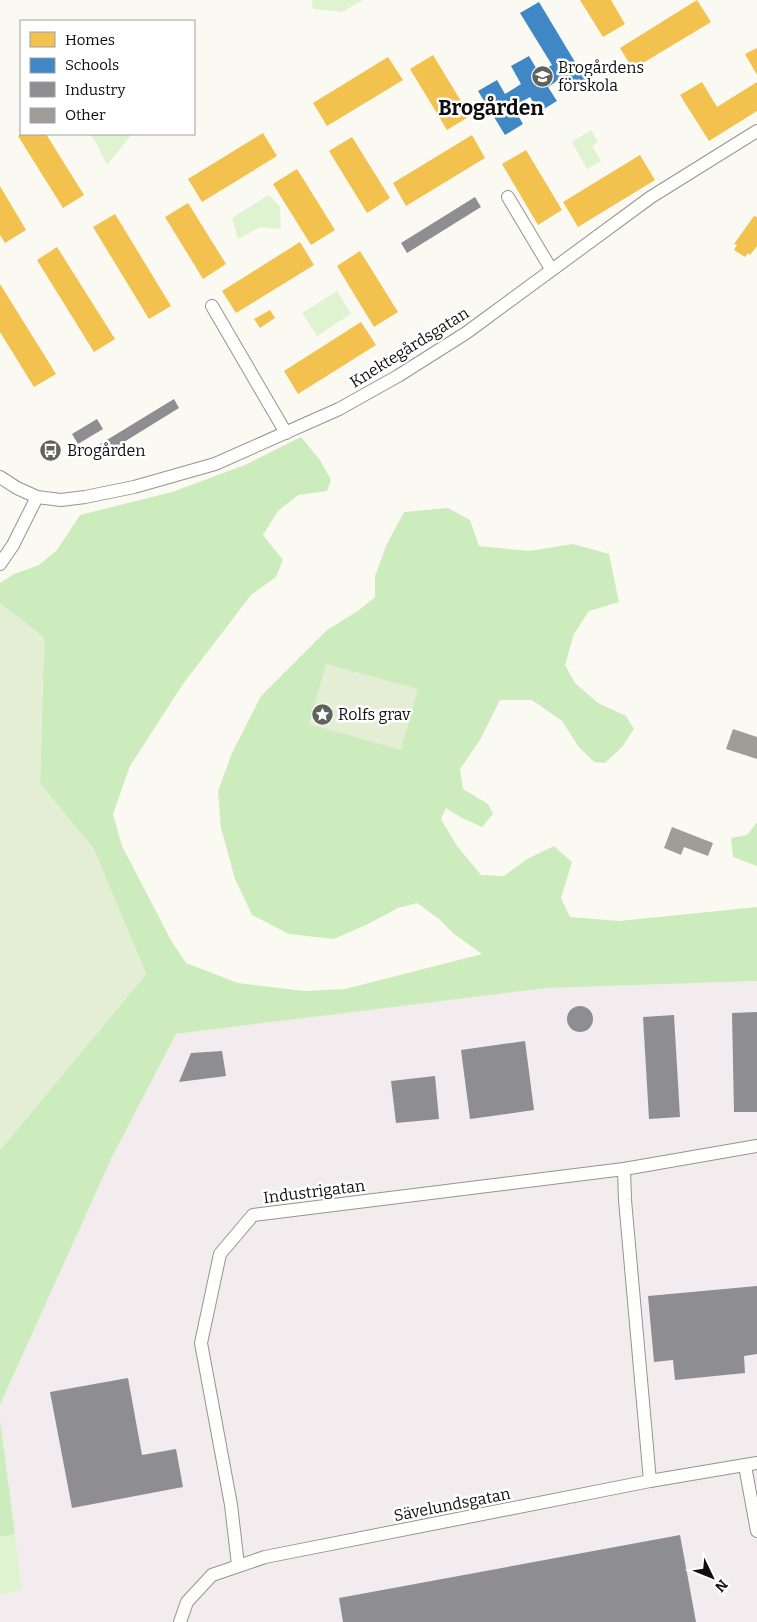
<svg xmlns="http://www.w3.org/2000/svg" width="757" height="1622" viewBox="0 0 757 1622" font-family="Bitter,serif">
	<rect width="100%" height="100%" fill="#fbfaf2"/>
	<path fill="#f3ecef" d="M757 981V1622H0V1595L22 1590 0 1419V1405L112 1157 176 1034 547 988Z"/>
	<g fill="#dff3d0">
		<path d="M312 0H363L342 12 313 9Z"/>
		<path d="M591 130 598 142 592 146 601 161 587 169 572 142Z"/>
		<path d="M88 134H132L107 165 94 139Z"/>
		<path d="M268 195 280 206 281 229 261 227 238 239 232 218Z"/>
		<path d="M337 291 351 314 317 336 302 313Z"/>
		<path d="M15 1534 22 1590 0 1595V1537Z"/>
	</g>
	<g fill="#cdecbd">
		<path d="M301 437 320 460 331 480 327 491 298 495 278 511 263 535 283 560 276 577 251 595 183 684 130 766 113 814 122 846 172 942 186 963 238 983 304 991 345 989 482 954 454 934 439 919 417 903 398 908 368 924 334 939 289 934 252 915 235 879 221 828 218 791 232 753 261 696 327 630 358 611 375 597V576L386 546 404 512 448 508 470 520 479 546 529 551 573 544 609 554 619 602 589 611 574 634 565 665 575 683 598 703 626 716 634 729 622 747 605 763 594 762 578 746 562 721 532 700H500L480 740 460 769 463 789 488 804 493 814 482 827 462 818 446 808 441 819 457 846 481 875 504 876 527 859 554 846 572 862 561 898 570 917 619 921 757 907V981L547 988 176 1034 112 1157 0 1405V1150L146 974 93 848 40 784 44 638 0 603V583L14 574 39 565 57 550 80 515 172 492 245 465Z"/>
		<path d="M757 822V866L733 857 731 838 747 835Z"/>
		<path d="M0 1419 15 1534 0 1537Z"/>
	</g>
	<g fill="#e4eed5">
		<path d="M0 603 44 638 40 784 93 848 146 974 0 1150Z"/>
		<path d="M326 664 418 689 401 750 309 724Z"/>
	</g>
	<g fill="#f2c14e">
		<path d="M580 0H611L625 24 603 37Z"/>
		<path d="M697 0 711 22 633 69 620 48Z"/>
		<path d="M757 48V75L745 54Z"/>
		<path d="M433 55 470 116 447 130 410 69Z"/>
		<path d="M388 57 403 80 327 126 313 103Z"/>
		<path d="M702 82 717 107 757 82V111L709 141 680 95Z"/>
		<path d="M263 133 277 156 202 202 188 179Z"/>
		<path d="M21 134H46L84 195 63 208 18 136Z"/>
		<path d="M472 135 485 158 406 206 393 183Z"/>
		<path d="M352 137 390 198 367 213 329 151Z"/>
		<path d="M526 150 562 210 538 225 502 164Z"/>
		<path d="M640 155 655 180 578 227 563 202Z"/>
		<path d="M297 169 335 230 311 245 273 184Z"/>
		<path d="M0 186 26 230 5 243 0 235Z"/>
		<path d="M188 203 226 264 203 279 165 217Z"/>
		<path d="M115 214 171 306 149 319 93 227Z"/>
		<path d="M754 216 757 217V246L750 255 748 253 745 257 734 250 737 245 734 244Z"/>
		<path d="M300 242 314 265 236 313 222 291Z"/>
		<path d="M57 247 115 339 94 352 37 260Z"/>
		<path d="M360 251 398 312 374 327 337 266Z"/>
		<path d="M0 284 56 374 34 387 0 332Z"/>
		<path d="M270 310 275 318 260 328 254 319Z"/>
		<path d="M361 322 376 345 298 394 284 371Z"/>
	</g>
	<path fill="#3f88c5" d="M539 2 587 82 569 93 560 79 548 87 557 101 539 112 530 97 513 107 523 124 505 135 478 91 497 80 505 94 521 84 511 66 529 56 539 73 552 65 520 13Z"/>
	<g fill="#8d8d92">
		<path d="M475 197 481 207 407 253 401 243Z"/>
		<path d="M174 399 179 408 98 458 92 449Z"/>
		<path d="M97 419 103 429 78 444 72 434Z"/>
		<circle cx="580" cy="1019" r="13"/>
		<path d="M757 1012V1112H734L732 1013Z"/>
		<path d="M674 1015 680 1117 649 1119 643 1017Z"/>
		<path d="M525 1041 534 1110 470 1119 461 1050Z"/>
		<path d="M222 1051 226 1076 179 1082 191 1053Z"/>
		<path d="M435 1076 439 1119 396 1123 391 1081Z"/>
		<path d="M757 1286V1354L744 1356 745 1373 675 1380 673 1360 654 1362 648 1296Z"/>
		<path d="M128 1378 142 1455 176 1449 183 1487 72 1508 50 1392Z"/>
		<path d="M680 1535 696 1622H343L339 1598Z"/>
	</g>
	<g fill="#9f9d98">
		<path d="M733 729 757 737V759L726 749Z"/>
		<path d="M672 827 713 843 708 856 684 847 681 855 664 848Z"/>
	</g>
	<g fill="none" stroke-linecap="round" stroke-linejoin="round">
		<defs>
			<g id="street">
				<path d="M508 197 551 269"/>
				<path d="M212 306 286 433"/>
				<path d="M0 477 17 488 37 497 61 500 85 497 134 487 215 464 339 409 398 376 466 333 651 197 757 131"/>
				<path d="M0 564 13 545 37 497"/>
				<path d="M624 1169 625 1200 650 1481"/>
				<path d="M745 1466 757 1531"/>
				<path d="M238 1565 231 1505 201 1343 220 1254 253 1215 624 1169 757 1146"/>
				<path d="M180 1622 187 1602 212 1575 265 1557 650 1481 757 1463"/>
			</g>
		</defs>
		<use href="#street" stroke="#959491" stroke-width="14"/>
		<use href="#street" stroke="#fefefd" stroke-width="12"/>
	</g>
	<defs>
		<symbol id="school-disc" viewBox="-11 -11 22 22"><circle r="9.5" fill="#61615e" stroke="#fff"/><path d="M0-5L7-2L0 1L-7-2ZM-4 1L0 2.5L4 1V4Q0 6-4 4Z" fill="#fff"/></symbol>
		<symbol id="bus-disc" viewBox="-11 -11 22 22"><circle r="9.5" fill="#61615e" stroke="#fff"/><path d="M-5-6H5V4H4V6H2V4H-2V6H-4V4H-5ZM-3.5-4V0h7V-4ZM-3.5 1.2v1.5H-2V1.2ZM2 1.2v1.5H3.5V1.2Z" fill="#fff"/></symbol>
		<symbol id="sight-disc" viewBox="-11 -11 22 22"><circle r="9.5" fill="#61615e" stroke="#fff"/><path d="M0-6L1.8-2.2L6-1.7L2.9 1.2L3.7 5.4L0 3.3L-3.7 5.4L-2.9 1.2L-6-1.7L-1.8-2.2Z" fill="#fff"/></symbol>
	</defs>
	<g fill-rule="evenodd">
		<use href="#school-disc" x="530" y="64" width="25" height="25"/>
		<use href="#bus-disc" x="38" y="438" width="25" height="25"/>
		<use href="#sight-disc" x="310" y="702" width="25" height="25"/>
	</g>
	<g text-anchor="middle" stroke-width="5" stroke-linejoin="round" paint-order="stroke">
		<g font-size="16" fill="#0e0e0e" stroke="#fff" text-anchor="start">
			<text x="558" y="73">Brogårdens<tspan x="558" dy="18">förskola</tspan></text>
			<text x="67" y="456">Brogården</text>
			<text x="338" y="720">Rolfs grav</text>
		</g>
		<g font-size="16" fill="#0e0e0e" stroke="#fff">
			<text transform="translate(409 347) rotate(-32)" y="6">Knektegårdsgatan</text>
			<text transform="translate(314 1191) rotate(-7)" y="6">Industrigatan</text>
			<text transform="translate(452 1504) rotate(-11)" y="6">Sävelundsgatan</text>
		</g>
		<g font-size="21" font-weight="bold" fill="#0e0e0e" stroke="#fff">
			<text x="491" y="115">Brogården</text>
		</g>
	</g>
	<rect x="20" y="20" width="175" height="115" fill="#ffffff" stroke="#9f9f9f"/>
	<rect x="30" y="32" width="25" height="15" fill="#f2c14e" stroke="#9f9f9f"/>
	<text x="65" y="45" font-size="15" fill="#0e0e0e">Homes</text>
	<rect x="30" y="58" width="25" height="15" fill="#3f88c5" stroke="#9f9f9f"/>
	<text x="65" y="70" font-size="15" fill="#0e0e0e">Schools</text>
	<rect x="30" y="82" width="25" height="15" fill="#8d8d92" stroke="#9f9f9f"/>
	<text x="65" y="95" font-size="15" fill="#0e0e0e">Industry</text>
	<rect x="30" y="108" width="25" height="15" fill="#9f9d98" stroke="#9f9f9f"/>
	<text x="65" y="120" font-size="15" fill="#0e0e0e">Other</text>
	<g transform="translate(712 1577) rotate(133)" stroke="#ffffff" stroke-width="4" paint-order="stroke">
	<path d="M0-4L9 19L0 12L-9 19Z" fill="#0e0e0e"/>
	<text y="-8" font-size="14" font-weight="bold" text-anchor="middle" fill="#0e0e0e">N</text>
	</g>
</svg>
